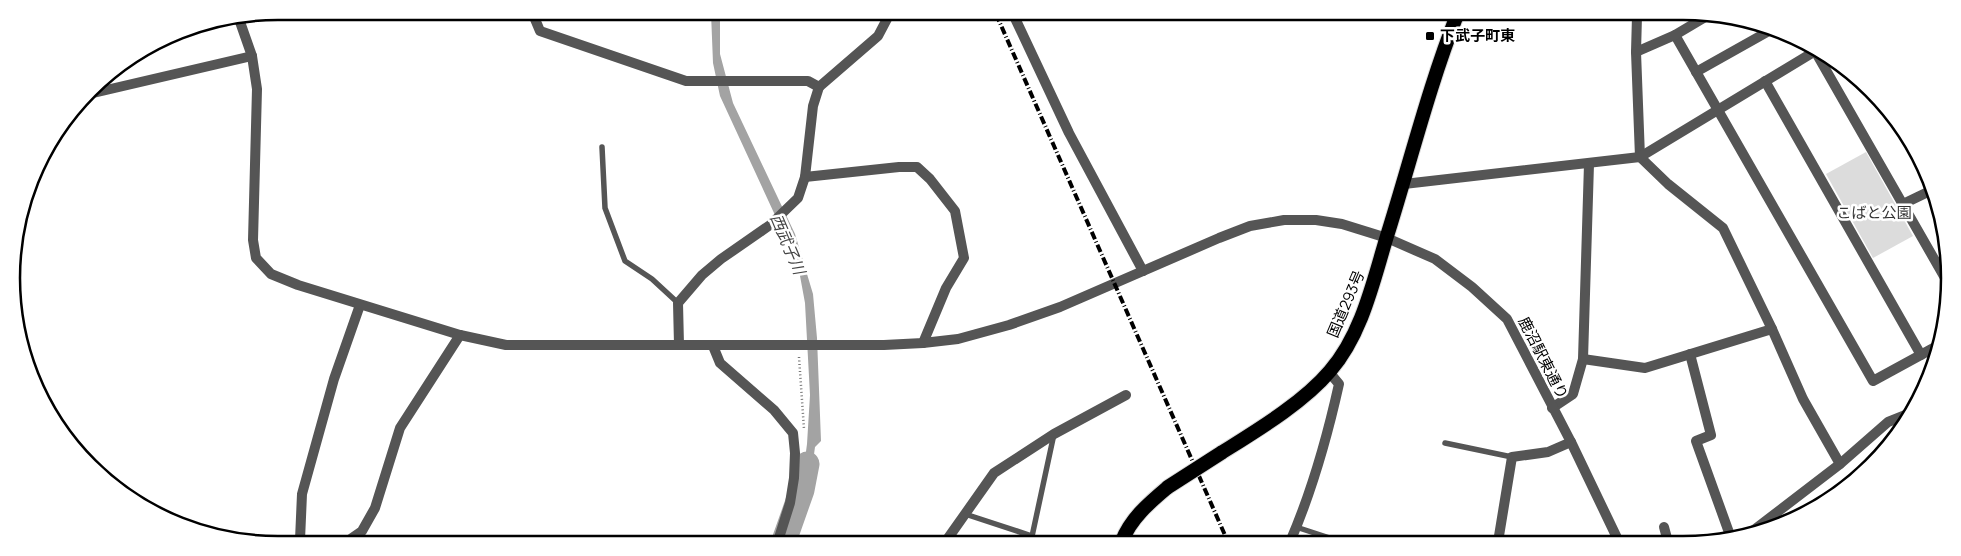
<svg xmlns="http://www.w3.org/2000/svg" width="1961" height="556" viewBox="0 0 1961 556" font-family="Manrope,'Noto Sans JP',sans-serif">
	<rect width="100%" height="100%" fill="#fff"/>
	<path fill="#dcdcdc" d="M1866 152 1913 236 1873 258 1826 174Z"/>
	<path fill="#a3a3a3" d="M711 13H720V54L733 103 795 234 813 294 817 338 821 441 815 447 809 491 797 541H787L799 504 807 444 810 395 805 303 798 265 720 96 713 63Z"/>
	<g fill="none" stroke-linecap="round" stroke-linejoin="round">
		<path stroke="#a3a3a3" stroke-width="25" d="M784 541 802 490 807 464"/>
		<defs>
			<g id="trunk">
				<path d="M1221 453C1256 431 1303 403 1330 371 1362 334 1373 282 1387 236 1410 163 1429 86 1457 15"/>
				<path d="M1122 541C1131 518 1149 503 1168 487"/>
			</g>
		</defs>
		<use href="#trunk" stroke="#dbdbdb" stroke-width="16"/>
		<path stroke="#777" stroke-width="2.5" stroke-dasharray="1 2.5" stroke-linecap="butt" d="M799 357 804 429"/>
		<g stroke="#555" stroke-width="5.5">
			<path d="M602 147 605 208 625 261 652 279 678 303"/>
			<path d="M1445 443 1512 457"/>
			<path d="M965 514 1032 536"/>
			<path d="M1296 527 1342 542"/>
			<path d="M1031 541 1054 434"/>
		</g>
		<g stroke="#555" stroke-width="10">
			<path d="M532 12 540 31 686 81H808L819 87 878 36 887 19 885 13"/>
			<path d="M1637 16 1636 52 1640 157 1668 184 1723 228 1772 329 1803 399 1840 464"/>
			<path d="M1675 35 1873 381 1939 345"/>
			<path d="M1815 51 1945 278"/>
			<path d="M1636 52 1675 35 1707 16"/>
			<path d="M1696 72 1769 31"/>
			<path d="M1765 81 1921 355"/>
			<path d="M89 94 252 56"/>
			<path d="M805 177 899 167H917L930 179 955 211 964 258 946 288 923 343"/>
			<path d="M1404 184 1640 157 1817 50"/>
			<path d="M1903 204 1930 191"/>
			<path d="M679 345 678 303 702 275 721 259 770 225 798 198 805 177 813 106 819 87"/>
			<path d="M713 346 720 363 774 410 793 433 795 453 794 478 790 503 778 541"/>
			<path d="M1690 354 1711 435 1696 441 1731 538"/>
			<path d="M1583 359 1645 368 1772 329"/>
			<path d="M1552 408 1573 394 1583 359 1589 164"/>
			<path d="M1664 527 1668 542"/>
			<path d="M1750 533 1840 464 1888 422 1913 412"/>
			<path d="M300 540 302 494 334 379 360 305"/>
			<path d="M349 540 362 531 375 508 400 428 460 335"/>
			<path d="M946 541 994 473 1054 434 1126 395"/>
			<path d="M1290 542C1312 491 1327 438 1339 384L1329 372"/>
			<path d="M1498 542 1512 457 1548 452 1571 442"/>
		</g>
		<g stroke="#555" stroke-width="10">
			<path d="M1013 14 1069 133 1143 271"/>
			<path d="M239 19 252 56 257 89 253 240 256 258 271 274 298 285 460 335 506 345H884L923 343 958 339 1009 325 1060 307 1219 238 1250 226 1284 220H1316L1342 224 1387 238 1435 259 1472 287 1507 319 1571 442 1619 542"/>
		</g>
		<use href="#trunk" stroke="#000" stroke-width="14"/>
		<path stroke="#000" stroke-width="4" stroke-dasharray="8 2.5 1 2.5" stroke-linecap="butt" d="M996 14 1228 542"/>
		<defs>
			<path id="trunk-bridge" d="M1168 487 1221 453"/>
		</defs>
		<use href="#trunk-bridge" stroke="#dbdbdb" stroke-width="16" stroke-linecap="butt"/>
		<use href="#trunk-bridge" stroke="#000" stroke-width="14"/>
	</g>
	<rect fill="#000" stroke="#fff" stroke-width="2" x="1425" y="31" width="10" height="10" rx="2.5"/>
	<g text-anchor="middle" stroke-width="5" stroke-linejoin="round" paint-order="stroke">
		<g font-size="15" font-weight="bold" fill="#000" stroke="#fff" text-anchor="start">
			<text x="1440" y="41">下武子町東</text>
		</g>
		<g font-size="15" fill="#333" stroke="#fff">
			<text x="1874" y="218">こばと公園</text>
		</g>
		<g font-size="15" fill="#000" stroke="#fff">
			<text transform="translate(1346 304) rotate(-67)" y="5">国道293号</text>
			<text transform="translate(1543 358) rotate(63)" y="5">鹿沼駅東通り</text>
		</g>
		<g font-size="16" font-style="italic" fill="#444" stroke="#fff">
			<text transform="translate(788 244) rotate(67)" y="6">西武子川</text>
		</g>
	</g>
	<path d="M0 0H1961V556H0ZM278 20H1683A258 258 0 0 1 1941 278V278A258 258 0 0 1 1683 536H278A258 258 0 0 1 20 278V278A258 258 0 0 1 278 20Z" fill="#fff" fill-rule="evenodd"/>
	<path fill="none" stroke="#000" stroke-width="2.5" d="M278 20H1683A258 258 0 0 1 1941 278V278A258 258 0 0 1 1683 536H278A258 258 0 0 1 20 278V278A258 258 0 0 1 278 20Z"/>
</svg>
